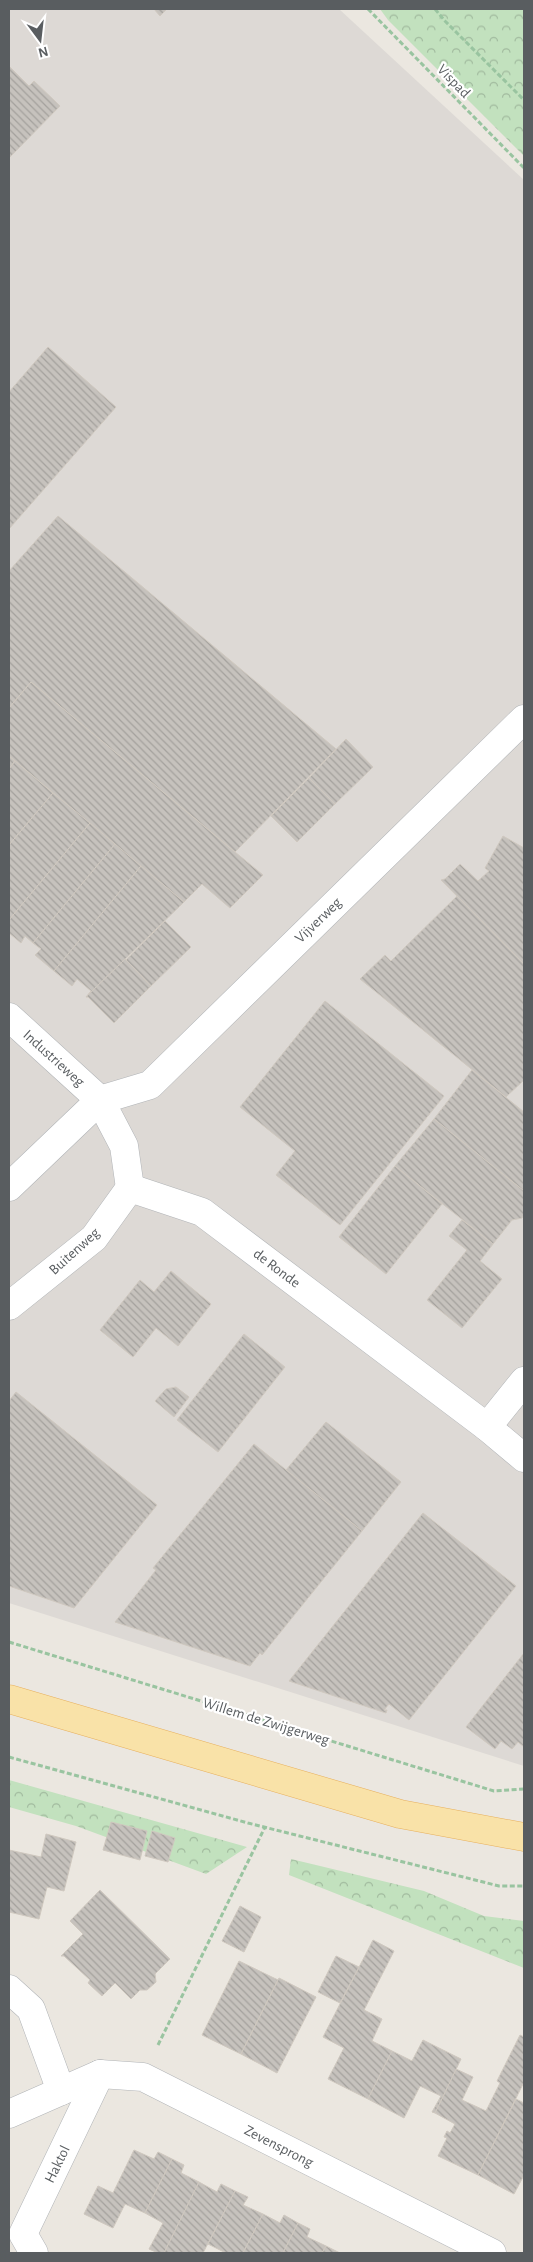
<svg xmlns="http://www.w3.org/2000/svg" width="533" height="2262" viewBox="0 0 533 2262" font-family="'Alegreya Sans',sans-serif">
	<defs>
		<pattern id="forest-crowns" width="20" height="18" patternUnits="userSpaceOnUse" patternTransform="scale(1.25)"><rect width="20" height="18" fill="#c2e1be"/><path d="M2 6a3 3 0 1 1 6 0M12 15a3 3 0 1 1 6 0" fill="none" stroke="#a1ba9e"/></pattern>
		<pattern id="building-back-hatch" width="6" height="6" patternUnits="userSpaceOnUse" patternTransform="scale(1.25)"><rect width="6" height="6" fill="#c6c2bd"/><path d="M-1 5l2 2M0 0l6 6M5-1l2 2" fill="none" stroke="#a4a19d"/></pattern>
	</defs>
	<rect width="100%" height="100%" fill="#ebe7e0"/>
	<path fill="#ddd9d5" d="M9 9H339L524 180V1766L9 1603Z"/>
	<g fill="url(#forest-crowns)">
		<path d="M380 9H524V156L388 20Z"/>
		<path d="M9 1780 247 1847 206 1874 76 1826 9 1807Z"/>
		<path d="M291 1859 424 1891 484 1916 524 1921V1968L289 1875Z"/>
	</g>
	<g fill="url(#building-back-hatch)" stroke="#cfc8bf">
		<path d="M154 9H167L160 16Z"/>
		<path d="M9 66 29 86 34 81 60 106 9 158Z"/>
		<path d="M48 347 116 407 9 529V392Z"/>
		<path d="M58 516 336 749 235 852 31 682 9 708V571Z"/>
		<path d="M31 682 235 852 263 875 230 908 202 884 184 902 9 756V708Z"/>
		<path d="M346 739 373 767 335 804 309 778Z"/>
		<path d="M9 756 15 761 9 769Z"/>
		<path d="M15 761 53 793 9 845V769Z"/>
		<path d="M309 778 335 804 297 842 271 816Z"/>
		<path d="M53 793 90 823 9 920V845Z"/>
		<path d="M90 823 115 844 33 943 25 936 21 943 9 933V920Z"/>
		<path d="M503 836 524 848V964L441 880 445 879 460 864 478 881 489 871 485 868Z"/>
		<path d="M115 844 141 866 54 971 35 955 41 949 33 943Z"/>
		<path d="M141 866 184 902 86 997 91 991 77 979 72 986 54 971Z"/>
		<path d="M457 896 524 964V1080L506 1097 360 979 385 955 391 961Z"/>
		<path d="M165 921 191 947 151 986 126 960Z"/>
		<path d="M125 959 151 986 114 1023 88 997H86Z"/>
		<path d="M325 1001 444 1096 340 1225 276 1175 295 1151 240 1107Z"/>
		<path d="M472 1070 524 1112V1191L434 1119Z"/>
		<path d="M434 1119 524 1191V1215L522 1218 512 1220 493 1244 395 1166Z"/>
		<path d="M395 1166 442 1204 386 1274 339 1237Z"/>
		<path d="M462 1220 493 1244 480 1261 502 1279 462 1328 427 1300 467 1250 449 1236Z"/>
		<path d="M171 1271 211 1304 178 1346 156 1328 133 1357 100 1330 140 1280 154 1292Z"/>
		<path d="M244 1334 285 1367 218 1452 177 1420Z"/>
		<path d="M176 1387 189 1397 174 1417 155 1401 166 1389Z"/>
		<path d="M16 1392 157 1505 74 1608 9 1586V1401Z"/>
		<path d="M326 1422 401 1482 362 1531 286 1470Z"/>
		<path d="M254 1444 362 1531 262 1655 260 1653 250 1666 115 1622 156 1570 153 1568Z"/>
		<path d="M423 1513 516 1586 409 1720 389 1704 384 1710H387L386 1713 289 1681Z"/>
		<path d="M524 1653V1747L518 1742 512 1749 501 1741 495 1749 466 1727Z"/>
		<path d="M111 1822 147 1831 140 1860 103 1850Z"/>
		<path d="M152 1831 175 1838 168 1862 145 1856Z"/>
		<path d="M46 1834 76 1842 64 1891 47 1887 39 1919 9 1912V1850L41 1857Z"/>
		<path d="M100 1890 170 1959 155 1974 156 1982 147 1990H140L131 1999 115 1983 102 1996 88 1983 90 1980 64 1956H61L83 1934 70 1921Z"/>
		<path d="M240 1906 261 1917 244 1952 222 1941Z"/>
		<path d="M373 1940 394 1951 364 2010 382 2019 372 2041 392 2051 368 2099 328 2079 344 2048 323 2037Z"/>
		<path d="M336 1956 359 1967 340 2003 318 1992Z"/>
		<path d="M239 1961 278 1980 241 2054 202 2035Z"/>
		<path d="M279 1978 316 1997 277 2073 241 2054Z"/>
		<path d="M520 2035 524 2037V2082L478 2175 438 2156 447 2138 444 2137 447 2131 450 2133 455 2124 435 2113 456 2069 473 2077 462 2100 486 2111 500 2083 497 2081Z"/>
		<path d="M423 2040 461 2059 435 2113 432 2112 441 2096 420 2086 404 2118 368 2099 392 2051 412 2061Z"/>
		<path d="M516 2099 524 2103V2178L523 2177 514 2194 478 2175Z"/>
		<path d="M134 2150 154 2159 158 2152 172 2159 145 2213 125 2204 113 2228 84 2214 98 2186 113 2193Z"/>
		<path d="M172 2159 184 2165 181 2173 199 2182 164 2253H158L149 2249 163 2223 145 2213Z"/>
		<path d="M199 2182 217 2192 221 2184 235 2191 203 2253H164Z"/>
		<path d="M235 2191 248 2197 243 2205 263 2214 243 2253H226L208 2244Z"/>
		<path d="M263 2214 280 2223 284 2215 298 2223 283 2253H243Z"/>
		<path d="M298 2223 310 2229 307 2237 326 2246 322 2253H283Z"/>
		<path d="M326 2246 340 2253H322Z"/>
	</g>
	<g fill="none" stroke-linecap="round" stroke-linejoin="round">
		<defs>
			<g id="minor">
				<path d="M9 1017 100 1100 124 1146 130 1188"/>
				<path d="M9 1187 100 1100 150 1085 524 719"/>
				<path d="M130 1188 202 1212 487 1427 524 1458"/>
				<path d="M9 1306 94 1238 130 1188"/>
				<path d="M487 1427 524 1381"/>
				<path d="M9 1989 31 2009 61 2091"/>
				<path d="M9 2114 100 2074 143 2077 492 2253"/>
				<path d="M34 2253 23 2234 100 2074"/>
			</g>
			<path id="major" d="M9 1699 400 1814 524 1837"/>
		</defs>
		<use href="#minor" stroke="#b1b4b7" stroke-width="29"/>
		<use href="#major" stroke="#e7b05e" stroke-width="29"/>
		<g stroke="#99c4a0" stroke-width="3" stroke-dasharray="5 2.5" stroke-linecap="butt">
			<path d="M368 9 524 168"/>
			<path d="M435 9 445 21 524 100"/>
			<path d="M9 1642 494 1791 524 1789"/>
			<path d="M9 1757 248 1823 499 1886H524"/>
			<path d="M158 2045 265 1827"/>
		</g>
		<use href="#minor" stroke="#fff" stroke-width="28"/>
		<use href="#major" stroke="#f9e2a8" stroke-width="28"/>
	</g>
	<g text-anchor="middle" stroke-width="4.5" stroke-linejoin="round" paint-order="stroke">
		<g font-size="15" fill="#595d60" stroke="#fff">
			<text transform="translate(454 81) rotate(46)" y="5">Vispad</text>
			<text transform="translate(318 920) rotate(-44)" y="5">Vijverweg</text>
			<text transform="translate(54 1058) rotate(42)" y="5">Industrieweg</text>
			<text transform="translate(74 1251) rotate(-42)" y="5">Buitenweg</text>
			<text transform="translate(277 1268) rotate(37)" y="5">de Ronde</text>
			<text transform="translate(266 1721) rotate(17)" y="5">Willem de Zwijgerweg</text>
			<text transform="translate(279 2146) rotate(27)" y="5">Zevensprong</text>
			<text transform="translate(57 2164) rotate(-64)" y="5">Haktol</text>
		</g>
	</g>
	<rect width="533" height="2262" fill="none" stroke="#595d60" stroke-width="20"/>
	<g transform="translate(40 40) rotate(165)" stroke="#ffffff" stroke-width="4" paint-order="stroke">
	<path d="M0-4L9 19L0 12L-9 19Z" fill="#595d60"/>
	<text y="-8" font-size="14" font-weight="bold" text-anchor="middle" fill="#595d60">N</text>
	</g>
</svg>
